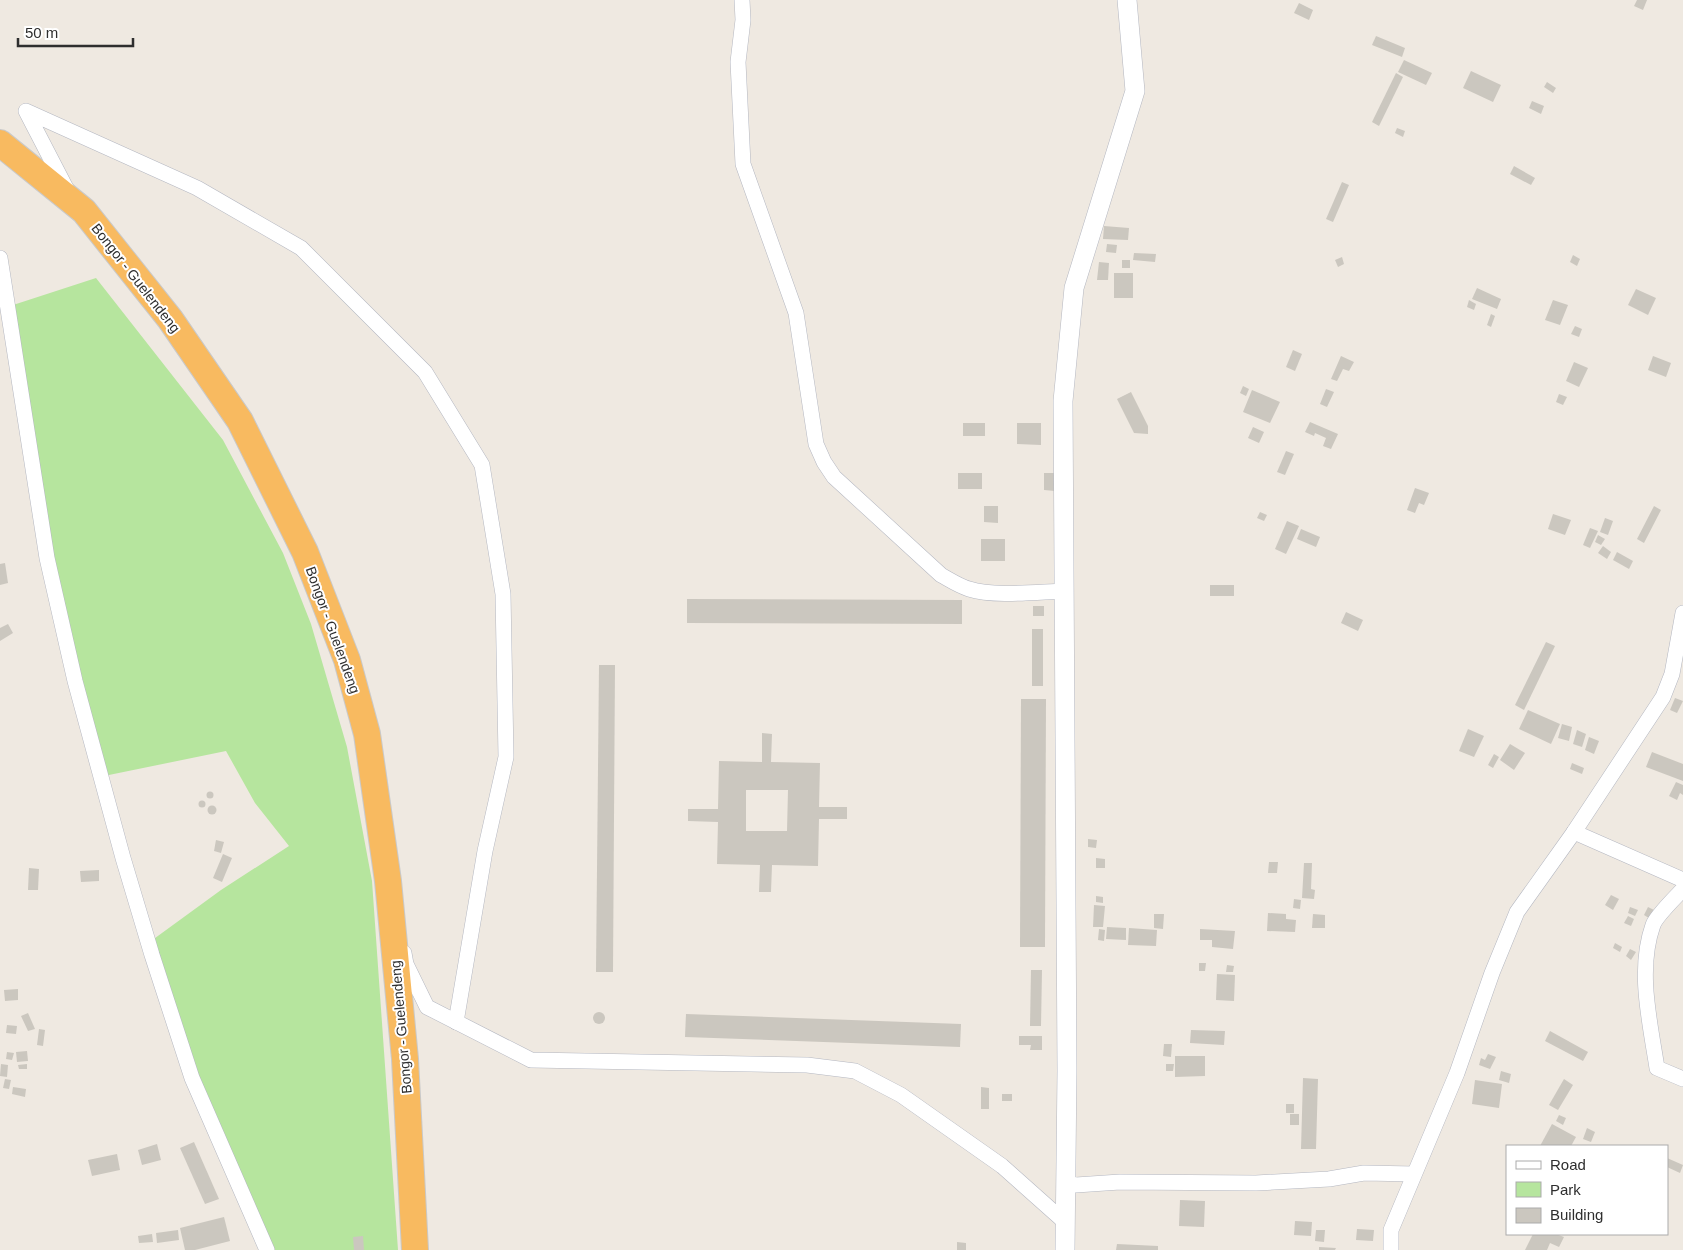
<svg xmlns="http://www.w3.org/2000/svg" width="1683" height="1250" viewBox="0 0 1683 1250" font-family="Helvetica,sans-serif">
	<rect width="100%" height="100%" fill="#efe9e1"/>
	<path fill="#b6e59e" d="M96 278 223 440 283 553 311 624 347 747 372 881 398 1250H275L247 1193 196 1072 151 941 221 890 289 846 255 803 226 751 104 776 50 553 10 306Z"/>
	<g fill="#cbc7bf" fill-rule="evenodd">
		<path d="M1637 0H1647L1643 10 1634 6Z"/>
		<path d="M1299 3 1313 10 1309 20 1294 13Z"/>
		<path d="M1376 36 1405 48 1402 57 1372 45Z"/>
		<path d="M1404 60 1432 73 1426 85 1398 72Z"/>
		<path d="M1471 71 1501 85 1493 102 1463 88Z"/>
		<path d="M1396 73 1403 77 1379 126 1372 122Z"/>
		<path d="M1547 82 1556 88 1553 93 1544 87Z"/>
		<path d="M1532 101 1544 106 1541 114 1529 108Z"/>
		<path d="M1397 128 1405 131 1403 137 1395 133Z"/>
		<path d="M1514 166 1535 178 1531 185 1510 174Z"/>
		<path d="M1342 182 1349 185 1333 222 1326 219Z"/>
		<path d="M1104 226 1129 228 1128 240 1103 239Z"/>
		<path d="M1107 244 1117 245 1116 253 1106 252Z"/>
		<path d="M1134 253 1156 254 1155 262 1133 260Z"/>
		<path d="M1573 255 1580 259 1577 266 1570 262Z"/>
		<path d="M1342 257 1344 264 1338 267 1335 260Z"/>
		<rect x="1122" y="260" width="8" height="8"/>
		<path d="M1099 262 1109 263 1108 280H1097Z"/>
		<rect x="1114" y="273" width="19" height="25"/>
		<path d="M1477 288 1501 299 1497 309 1472 299Z"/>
		<path d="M1636 289 1656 298 1648 315 1628 305Z"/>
		<path d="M1469 300 1476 304 1474 310 1467 307Z"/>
		<path d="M1553 300 1568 305 1560 325 1545 320Z"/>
		<path d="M1491 314 1495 316 1491 327 1487 325Z"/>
		<path d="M1575 326 1582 329 1579 337 1571 334Z"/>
		<path d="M1293 350 1302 354 1295 371 1286 367Z"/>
		<path d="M1341 356 1354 362 1349 371 1343 369 1337 381 1331 379Z"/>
		<path d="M1653 356 1671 363 1666 377 1648 370Z"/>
		<path d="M1574 362 1588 368 1579 387 1566 381Z"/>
		<path d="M1243 386 1249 389 1246 396 1240 393Z"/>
		<path d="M1326 389 1334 392 1327 407 1320 404Z"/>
		<path d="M1252 390 1280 402 1270 423 1243 412Z"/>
		<path d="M1131 392 1148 426V434L1134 433 1117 399Z"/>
		<path d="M1559 394 1567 397 1563 405 1556 402Z"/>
		<path d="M1310 422 1338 434 1331 449 1323 446 1326 438 1315 433 1314 436 1305 432Z"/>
		<rect x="963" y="423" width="22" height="13"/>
		<path d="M1017 423H1041V445L1017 444Z"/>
		<path d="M1253 427 1264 432 1259 443 1248 438Z"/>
		<path d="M1286 451 1294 454 1285 475 1277 472Z"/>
		<rect x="958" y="473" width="24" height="16"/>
		<path d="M1044 473H1055V491L1044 490Z"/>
		<path d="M1415 488 1429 493 1424 505 1419 503 1415 513 1407 510Z"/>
		<path d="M984 506H998V523L984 522Z"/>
		<path d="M1654 506 1661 510 1644 543 1637 539Z"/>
		<path d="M1260 512 1267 515 1264 521 1257 518Z"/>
		<path d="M1553 514 1571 520 1565 535 1548 529Z"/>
		<path d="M1605 518 1613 521 1608 535 1600 532Z"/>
		<path d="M1287 521 1299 526 1286 554 1275 549Z"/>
		<path d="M1590 528 1598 531 1590 548 1583 545Z"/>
		<path d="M1301 529 1320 537 1316 547 1297 539Z"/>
		<path d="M1598 535 1605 539 1601 545 1595 542Z"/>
		<rect x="981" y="539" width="24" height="22"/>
		<path d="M1603 546 1611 552 1607 559 1598 553Z"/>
		<path d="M1617 552 1633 561 1629 569 1613 560Z"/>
		<path d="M5 563 8 583 0 585V564Z"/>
		<rect x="1210" y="585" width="24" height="11"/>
		<path d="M687 599 962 600V624L687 623Z"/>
		<rect x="1033" y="606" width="11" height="10"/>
		<path d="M1346 612 1363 620 1358 631 1341 623Z"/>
		<path d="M8 624 13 633 0 641V628Z"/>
		<rect x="1032" y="629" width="11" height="57"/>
		<path d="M1546 642 1555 646 1524 710 1515 705Z"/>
		<path d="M599 665H615L613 972H596Z"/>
		<path d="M1675 698 1683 701 1677 713 1670 710Z"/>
		<path d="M1021 699H1046L1045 947H1020Z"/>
		<path d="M1528 710 1560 724 1551 744 1519 729Z"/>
		<path d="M1562 724 1572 727 1569 741 1558 738Z"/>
		<path d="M1468 729 1484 736 1474 757 1459 751Z"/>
		<path d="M1577 730 1586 734 1582 747 1573 744Z"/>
		<path d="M762 733 772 734 771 762 820 763 819 807H847V819H819L818 866 772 865 771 892H759L760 865 717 864 718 822 688 821V809H718L719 761 762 762ZM746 790H788L787 831H746Z"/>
		<path d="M1589 737 1599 741 1594 754 1585 750Z"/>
		<path d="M1510 744 1525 753 1514 770 1500 760Z"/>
		<path d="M1652 752 1683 764V781L1646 767Z"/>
		<path d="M1494 754 1499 757 1493 768 1488 765Z"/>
		<path d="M1572 763 1584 768 1582 774 1570 769Z"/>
		<path d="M1676 782 1683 785V795L1680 793 1677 800 1669 796Z"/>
		<circle cx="210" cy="795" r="3.5"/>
		<circle cx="202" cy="804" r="3.5"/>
		<circle cx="212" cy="810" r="4.5"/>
		<path d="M1088 839 1097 840 1096 848 1088 847Z"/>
		<path d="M216 840 224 842 221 853 214 851Z"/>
		<path d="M223 854 232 858 222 882 213 878Z"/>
		<path d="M1096 858 1105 859V868H1096Z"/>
		<path d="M1269 862H1278L1277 873H1268Z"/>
		<path d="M1304 863H1312L1311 889 1315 890 1314 899 1302 898Z"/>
		<path d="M29 868 39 869 38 890H28Z"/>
		<path d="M99 870V881L81 882 80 871Z"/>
		<path d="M1611 895 1619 899 1613 910 1605 905Z"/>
		<path d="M1096 896 1103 897V903L1096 902Z"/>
		<path d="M1294 899 1301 900 1300 909 1293 908Z"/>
		<path d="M1094 905 1105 906 1103 927H1093Z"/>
		<path d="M1630 907 1638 910 1635 916 1628 913Z"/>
		<path d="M1648 907 1656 911 1652 920 1644 915Z"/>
		<path d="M1268 913 1286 914V919L1296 920 1295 932 1267 931Z"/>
		<path d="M1154 914H1164L1163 929 1154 928Z"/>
		<path d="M1313 914 1325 915V928H1312Z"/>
		<path d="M1628 916 1634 919 1631 926 1624 923Z"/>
		<path d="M1107 927 1126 928V940L1106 939Z"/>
		<path d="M1129 928 1157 930 1156 946 1128 945Z"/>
		<path d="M1099 929 1105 930 1104 941 1098 940Z"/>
		<path d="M1200 929 1235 931 1233 949 1212 947V940H1200Z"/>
		<path d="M1615 943 1622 947 1620 952 1613 948Z"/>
		<path d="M1630 949 1636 952 1631 960 1626 956Z"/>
		<path d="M1199 963H1206L1205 971H1199Z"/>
		<path d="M1227 965 1234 966 1233 972H1226Z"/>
		<path d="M1031 970H1042L1041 1026H1030Z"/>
		<path d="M1217 974 1235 975 1234 1001 1216 1000Z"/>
		<path d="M18 989V1000L5 1001 4 990Z"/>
		<circle cx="599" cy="1018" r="6"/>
		<path d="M28 1013 35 1029 28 1031 21 1016Z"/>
		<path d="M686 1014 961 1024 960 1047 685 1037Z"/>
		<path d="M7 1025 17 1026 16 1034 6 1033Z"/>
		<path d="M39 1029 45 1030 43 1046 37 1045Z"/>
		<path d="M1191 1030 1225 1031 1224 1045 1190 1043Z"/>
		<path d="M1550 1031 1588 1052 1583 1061 1545 1041Z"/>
		<path d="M1019 1036H1042V1050H1030L1031 1045H1019Z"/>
		<path d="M1164 1044H1172L1171 1057 1163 1056Z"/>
		<path d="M27 1051 28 1061 17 1062 16 1052Z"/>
		<path d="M7 1052 14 1053 12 1060 6 1059Z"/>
		<path d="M1488 1054 1496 1057 1490 1069 1479 1065 1481 1058 1485 1060Z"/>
		<path d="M1175 1056H1205V1076L1175 1077Z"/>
		<path d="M1 1064 8 1065 7 1077 0 1076Z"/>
		<path d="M27 1064V1069H19L18 1065Z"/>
		<path d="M1166 1064H1174L1173 1071H1166Z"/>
		<path d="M1501 1071 1511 1074 1509 1083 1499 1080Z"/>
		<path d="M1303 1078 1318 1079 1316 1149H1301Z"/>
		<path d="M5 1079 11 1080 9 1089 3 1088Z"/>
		<path d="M1564 1079 1573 1085 1558 1110 1549 1105Z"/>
		<path d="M1475 1080 1502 1084 1499 1108 1472 1104Z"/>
		<path d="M13 1087 26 1089 25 1097 12 1094Z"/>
		<path d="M981 1087 989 1088V1109H981Z"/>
		<rect x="1002" y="1094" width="10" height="7"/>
		<rect x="1286" y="1104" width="8" height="9"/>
		<rect x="1290" y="1114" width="9" height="11"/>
		<path d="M1559 1115 1566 1118 1563 1125 1556 1121Z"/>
		<path d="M1552 1124 1576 1137 1571 1146H1540Z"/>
		<path d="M1587 1128 1595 1132 1591 1142 1583 1139Z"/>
		<path d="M194 1142 219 1199 205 1204 180 1148Z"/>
		<path d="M157 1144 161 1160 142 1165 138 1150Z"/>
		<path d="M117 1154 120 1170 92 1176 88 1160Z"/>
		<path d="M1667 1158 1683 1165 1680 1173 1667 1167Z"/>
		<path d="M1180 1200 1205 1201 1204 1227 1179 1226Z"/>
		<path d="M224 1217 230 1241 195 1250H185L180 1228Z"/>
		<path d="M1295 1221 1312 1222 1311 1236 1294 1235Z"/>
		<path d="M1357 1229 1374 1230 1373 1241 1356 1240Z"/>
		<path d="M178 1230 179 1240 157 1243 156 1233Z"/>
		<path d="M1316 1230H1325L1324 1242 1315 1241Z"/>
		<path d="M152 1234 153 1242 139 1243 138 1236Z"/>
		<path d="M1533 1234H1556L1564 1237 1559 1247 1550 1243 1547 1250H1525Z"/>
		<path d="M363 1236 364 1250H354L353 1237Z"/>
		<path d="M957 1242 966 1243V1250H957Z"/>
		<path d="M1117 1244 1158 1246V1250H1116Z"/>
		<path d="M1319 1247 1336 1248 1335 1250H1319Z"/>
	</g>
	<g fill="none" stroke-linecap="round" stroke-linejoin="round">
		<defs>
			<g id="minor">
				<path d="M742 0 743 20 738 62 743 164 796 313 816 444 824 462 834 477 941 575C950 580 959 586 969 589 994 597 1036 592 1064 591"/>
				<path d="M68 192 26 111 197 188 301 248 425 372 482 465 503 594 506 757 485 851 456 1022"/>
				<path d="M0 258 47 558 75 681 123 858 152 955 192 1078 267 1250"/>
				<path d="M1574 832 1683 880"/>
				<path d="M1683 889C1676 897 1656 916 1653 925 1637 970 1650 1022 1657 1068L1683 1079"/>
				<path d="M404 953 406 964 427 1007 531 1060 807 1065 855 1071 901 1095 1002 1166 1066 1223"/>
				<path d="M1065 1183 1076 1185 1120 1182 1256 1183 1329 1179 1364 1173 1414 1174"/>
				<path d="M1391 1250V1230L1457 1073 1492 973 1517 912 1574 832 1663 697 1672 674 1683 613"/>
			</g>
			<path id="tertiary" d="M1065 1250 1067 1071 1063 401 1074 288 1135 91 1127 0"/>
			<path id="trunk" d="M0 143 84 211 170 319 240 421 305 552 347 660 367 734 388 881 405 1059 415 1250"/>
		</defs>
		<use href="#minor" stroke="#b4b7c1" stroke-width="16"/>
		<use href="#tertiary" stroke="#b4b7c1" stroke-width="20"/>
		<use href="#trunk" stroke="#c9c9c9" stroke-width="28"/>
		<use href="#minor" stroke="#fff" stroke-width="15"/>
		<use href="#tertiary" stroke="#fff" stroke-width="19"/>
		<use href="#trunk" stroke="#f8ba60" stroke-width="26"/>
	</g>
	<g text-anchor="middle" stroke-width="4" stroke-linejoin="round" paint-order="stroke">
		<g font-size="14" fill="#2e2e2e" stroke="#fff">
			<text transform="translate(136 278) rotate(52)" y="5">Bongor - Guelendeng</text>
			<text transform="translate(333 630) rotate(70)" y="5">Bongor - Guelendeng</text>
			<text transform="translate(401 1027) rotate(-95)" y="5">Bongor - Guelendeng</text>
		</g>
	</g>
	<rect x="1506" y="1145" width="162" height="90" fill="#ffffff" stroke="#ababab"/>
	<rect x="1516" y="1161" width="25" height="8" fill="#ffffff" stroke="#ababab"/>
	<text x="1550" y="1170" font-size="15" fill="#2e2e2e">Road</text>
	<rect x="1516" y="1182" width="25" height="15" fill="#b6e59e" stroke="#ababab"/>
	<text x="1550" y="1195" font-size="15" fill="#2e2e2e">Park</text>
	<rect x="1516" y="1208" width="25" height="15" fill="#cbc7bf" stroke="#ababab"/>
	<text x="1550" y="1220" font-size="15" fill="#2e2e2e">Building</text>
	<path d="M18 38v8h115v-8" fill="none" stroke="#2e2e2e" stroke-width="2.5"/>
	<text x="25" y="38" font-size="15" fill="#2e2e2e" stroke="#ffffff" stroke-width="4" paint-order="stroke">50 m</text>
</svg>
